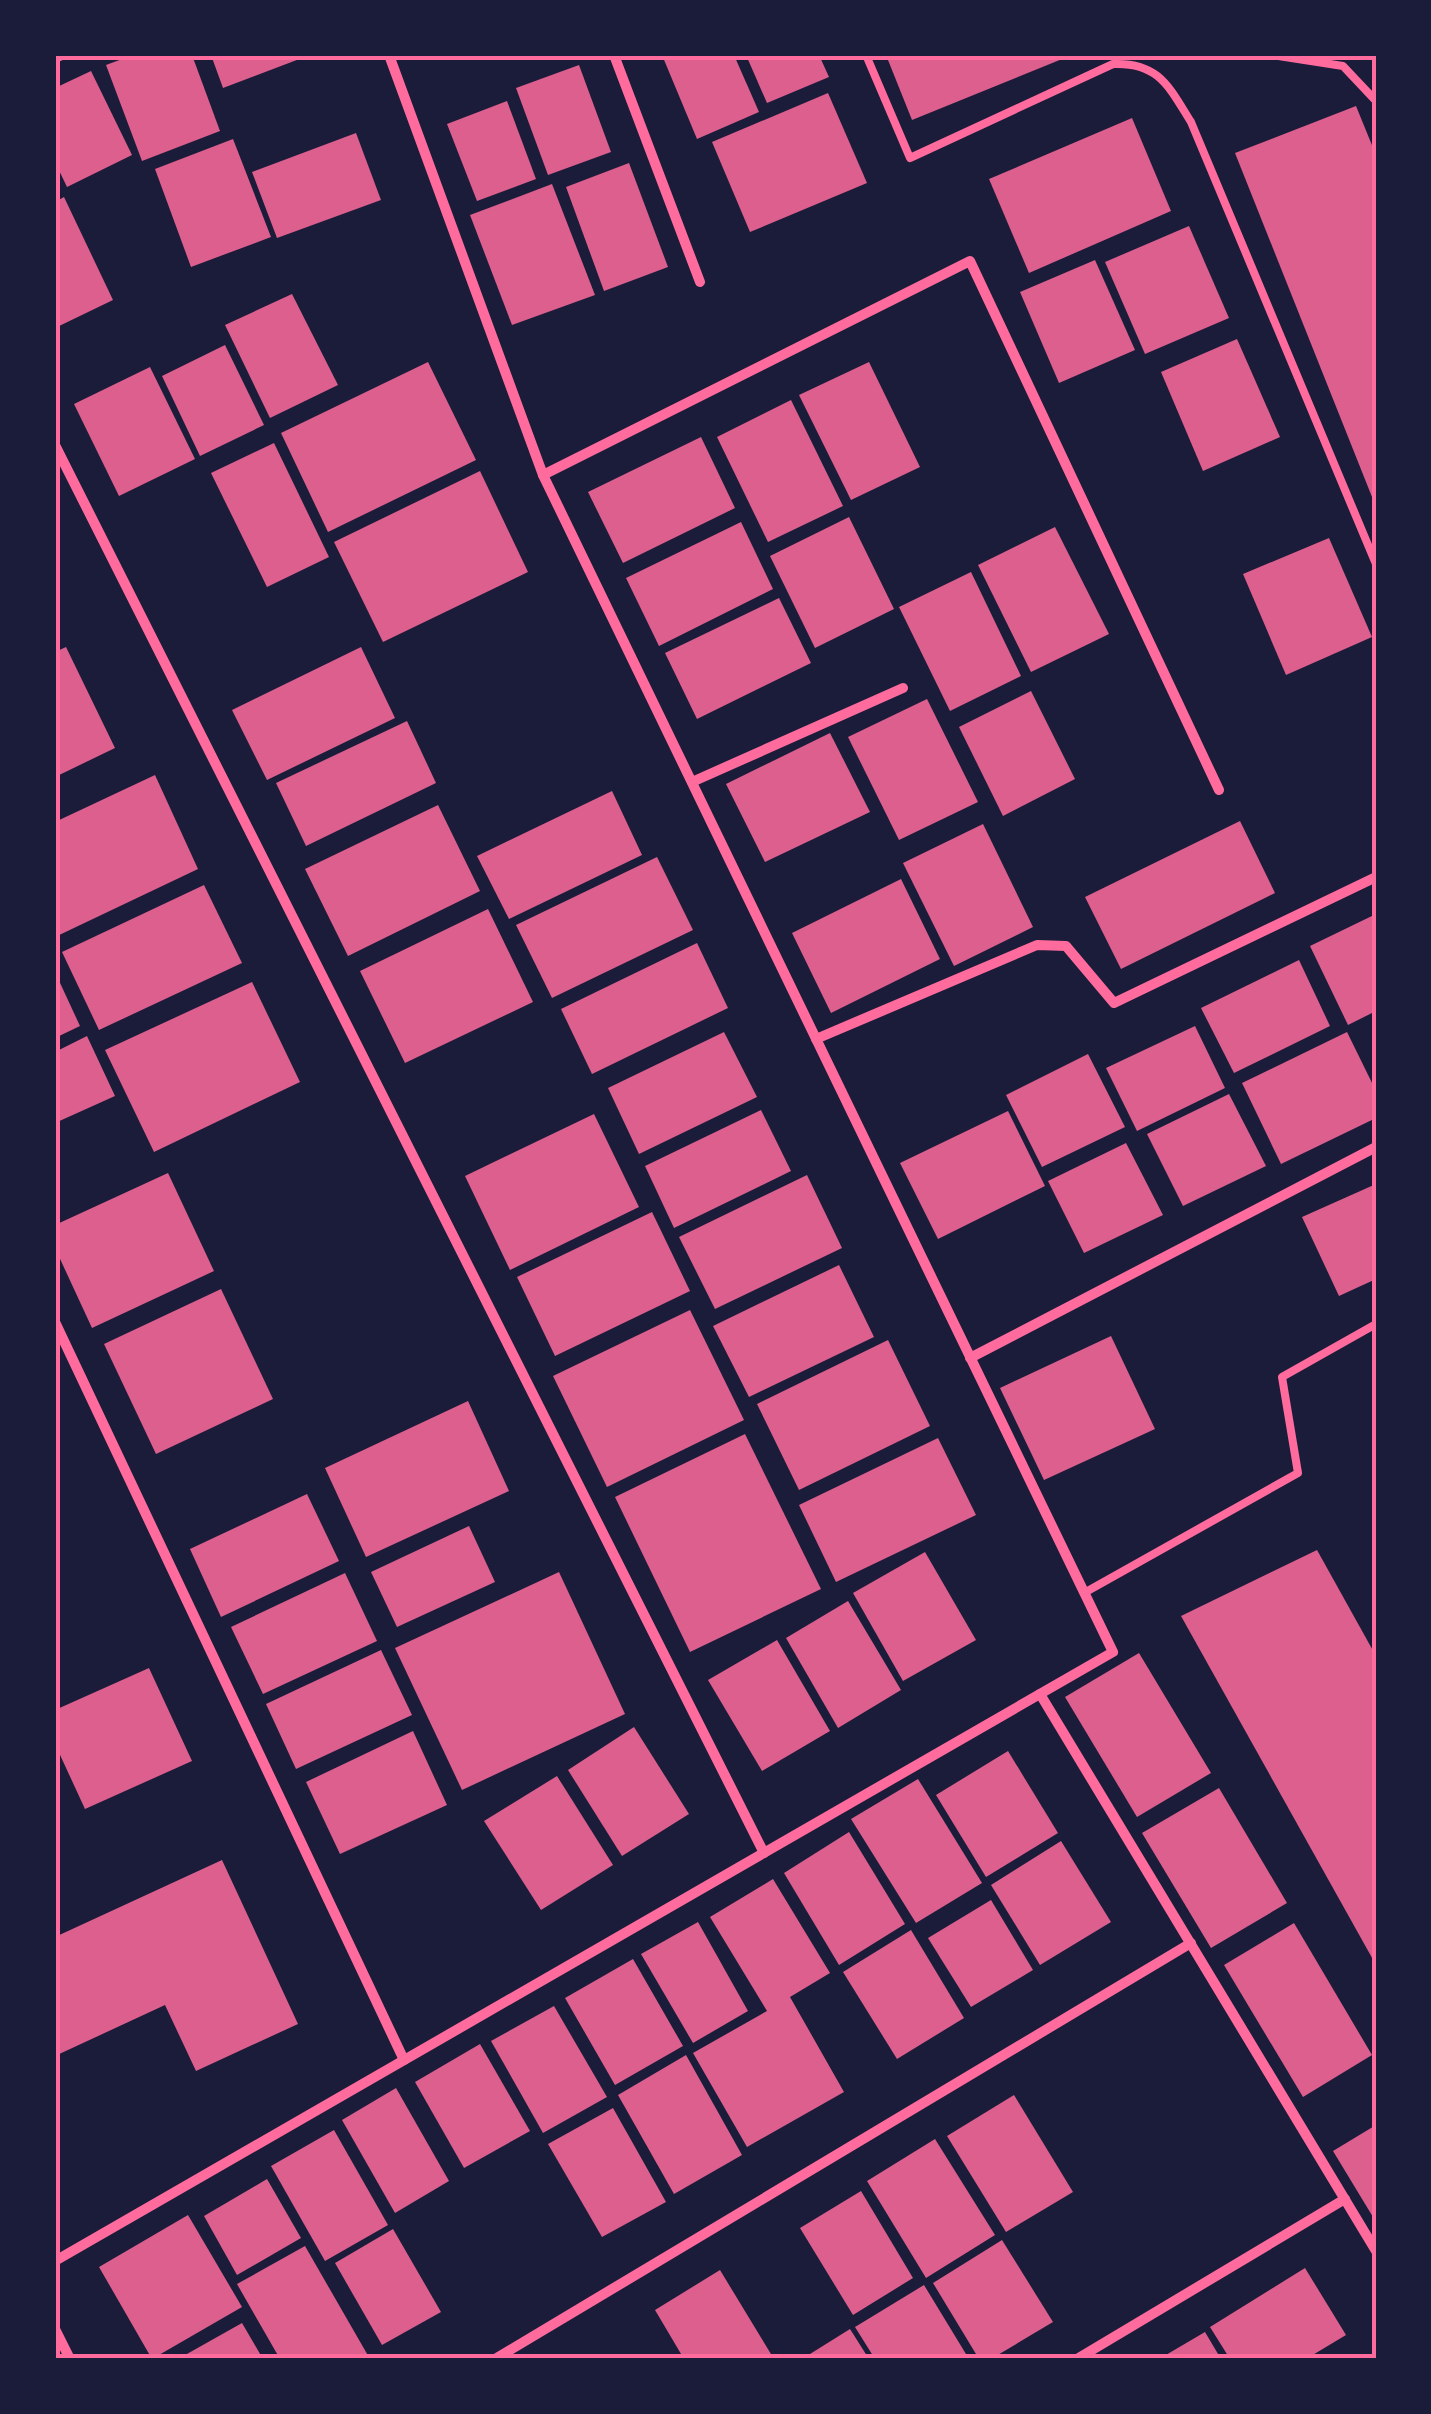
<svg xmlns="http://www.w3.org/2000/svg" width="1431" height="2414" viewBox="0 0 1431 2414" font-family="Commissioner,sans-serif">
	<rect width="100%" height="100%" fill="#1b1b3a"/>
	<g fill="#dd5f8e">
		<path d="M133 55H192L220 131 142 161 106 65Z"/>
		<path d="M211 55H310L223 88Z"/>
		<path d="M662 55H734L759 112 697 139Z"/>
		<path d="M746 55H819L829 77 767 103Z"/>
		<path d="M886 55H1072L912 120Z"/>
		<path d="M579 65 611 152 548 175 516 88Z"/>
		<path d="M91 71 132 155 67 187 55 162V88Z"/>
		<path d="M828 93 867 183 750 232 712 142Z"/>
		<path d="M507 101 536 179 477 201 447 124Z"/>
		<path d="M1356 106 1376 155V507L1235 153Z"/>
		<path d="M1132 118 1171 211 1029 273 989 179Z"/>
		<path d="M356 133 381 200 277 238 252 172Z"/>
		<path d="M233 139 271 237 191 267 155 169Z"/>
		<path d="M629 163 668 267 604 291 566 187Z"/>
		<path d="M552 184 595 295 512 325 470 215Z"/>
		<path d="M64 197 113 300 55 328V202Z"/>
		<path d="M1189 226 1229 318 1145 354 1105 262Z"/>
		<path d="M1095 260 1135 350 1059 383 1020 292Z"/>
		<path d="M292 294 338 385 270 418 225 325Z"/>
		<path d="M1237 339 1280 437 1203 471 1161 372Z"/>
		<path d="M225 345 264 425 200 456 162 376Z"/>
		<path d="M428 362 476 460 328 532 281 433Z"/>
		<path d="M869 362 920 467 851 500 799 395Z"/>
		<path d="M150 367 195 459 119 496 74 404Z"/>
		<path d="M791 400 843 506 768 542 717 437Z"/>
		<path d="M701 437 735 508 623 563 588 492Z"/>
		<path d="M274 443 329 557 267 587 211 473Z"/>
		<path d="M480 471 528 572 383 642 334 542Z"/>
		<path d="M849 517 894 609 815 648 770 556Z"/>
		<path d="M741 522 773 589 659 646 626 578Z"/>
		<path d="M1055 527 1109 634 1031 672 978 565Z"/>
		<path d="M1329 538 1372 637 1286 675 1243 574Z"/>
		<path d="M971 572 1021 676 950 711 899 607Z"/>
		<path d="M779 598 811 663 697 719 665 653Z"/>
		<path d="M66 647 115 748 55 777V652Z"/>
		<path d="M361 647 395 718 267 780 232 710Z"/>
		<path d="M1031 691 1075 779 1003 816 959 727Z"/>
		<path d="M927 699 978 802 899 840 848 737Z"/>
		<path d="M407 721 436 783 306 846 276 783Z"/>
		<path d="M830 733 870 812 765 862 726 784Z"/>
		<path d="M155 775 198 869 55 937V822Z"/>
		<path d="M612 791 642 855 509 919 477 856Z"/>
		<path d="M438 805 480 891 348 956 305 869Z"/>
		<path d="M1240 821 1275 893 1121 969 1085 897Z"/>
		<path d="M983 824 1033 927 954 966 903 863Z"/>
		<path d="M657 857 693 930 552 998 516 925Z"/>
		<path d="M901 879 940 959 831 1013 792 933Z"/>
		<path d="M204 885 242 963 99 1030 62 952Z"/>
		<path d="M488 909 533 1002 405 1063 360 971Z"/>
		<path d="M1376 914V1011L1348 1025 1310 946Z"/>
		<path d="M697 943 728 1008 592 1074 561 1009Z"/>
		<path d="M1299 960 1330 1026 1234 1073 1201 1008Z"/>
		<path d="M55 972 80 1026 55 1038Z"/>
		<path d="M252 982 300 1082 154 1152 105 1050Z"/>
		<path d="M1195 1026 1225 1088 1137 1131 1106 1068Z"/>
		<path d="M724 1032 757 1097 639 1154 608 1088Z"/>
		<path d="M1347 1032 1376 1091V1118L1281 1164 1242 1083Z"/>
		<path d="M87 1036 115 1096 55 1123V1052Z"/>
		<path d="M1088 1054 1125 1127 1042 1167 1006 1095Z"/>
		<path d="M1229 1094 1266 1166 1183 1206 1147 1134Z"/>
		<path d="M761 1110 791 1171 674 1228 645 1166Z"/>
		<path d="M1008 1111 1045 1186 938 1239 900 1163Z"/>
		<path d="M594 1114 639 1207 510 1270 465 1176Z"/>
		<path d="M1126 1143 1163 1215 1084 1253 1048 1181Z"/>
		<path d="M168 1173 214 1271 92 1328 55 1248V1225Z"/>
		<path d="M807 1175 842 1248 715 1309 679 1237Z"/>
		<path d="M1376 1184V1279L1339 1296 1302 1217Z"/>
		<path d="M652 1212 690 1291 555 1356 517 1277Z"/>
		<path d="M839 1265 874 1337 749 1397 713 1326Z"/>
		<path d="M221 1289 273 1399 156 1454 104 1344Z"/>
		<path d="M690 1310 744 1420 607 1487 553 1376Z"/>
		<path d="M1111 1336 1155 1429 1044 1480 1000 1388Z"/>
		<path d="M888 1340 930 1426 799 1490 757 1404Z"/>
		<path d="M468 1401 509 1491 366 1557 325 1468Z"/>
		<path d="M745 1434 821 1589 690 1652 615 1497Z"/>
		<path d="M938 1438 976 1515 836 1582 799 1505Z"/>
		<path d="M307 1494 339 1561 221 1617 190 1549Z"/>
		<path d="M469 1526 495 1582 397 1627 371 1572Z"/>
		<path d="M1317 1550 1376 1656V1965L1181 1616Z"/>
		<path d="M925 1552 976 1640 903 1681 853 1593Z"/>
		<path d="M559 1572 625 1714 462 1790 395 1648Z"/>
		<path d="M345 1573 377 1641 263 1694 231 1627Z"/>
		<path d="M848 1601 901 1690 838 1728 786 1638Z"/>
		<path d="M777 1640 830 1731 762 1771 708 1680Z"/>
		<path d="M381 1650 412 1715 296 1769 266 1704Z"/>
		<path d="M1139 1653 1211 1773 1137 1817 1065 1697Z"/>
		<path d="M149 1668 192 1761 85 1809 55 1744V1710Z"/>
		<path d="M634 1727 689 1814 622 1856 568 1770Z"/>
		<path d="M413 1731 447 1805 340 1854 306 1782Z"/>
		<path d="M1008 1751 1058 1833 986 1877 936 1795Z"/>
		<path d="M557 1776 613 1865 541 1910 484 1821Z"/>
		<path d="M918 1779 982 1883 916 1923 851 1819Z"/>
		<path d="M1219 1788 1287 1903 1211 1948 1142 1833Z"/>
		<path d="M849 1832 905 1924 839 1965 784 1873Z"/>
		<path d="M1061 1841 1111 1922 1040 1965 991 1885Z"/>
		<path d="M222 1860 298 2024 196 2071 165 2005 55 2056V1937Z"/>
		<path d="M773 1879 830 1973 790 1997 844 2092 747 2147 693 2053 767 2011 710 1917Z"/>
		<path d="M991 1900 1033 1970 971 2007 928 1938Z"/>
		<path d="M698 1922 748 2011 693 2043 641 1954Z"/>
		<path d="M1294 1923 1372 2055 1303 2097 1224 1965Z"/>
		<path d="M911 1930 964 2018 897 2059 843 1972Z"/>
		<path d="M633 1959 683 2046 615 2085 565 1998Z"/>
		<path d="M554 2006 607 2097 543 2133 491 2041Z"/>
		<path d="M480 2044 530 2131 464 2168 415 2082Z"/>
		<path d="M686 2055 742 2155 674 2194 618 2095Z"/>
		<path d="M396 2088 449 2181 395 2213 342 2120Z"/>
		<path d="M1014 2095 1073 2192 1006 2232 947 2136Z"/>
		<path d="M613 2108 666 2202 602 2237 548 2144Z"/>
		<path d="M1376 2125V2222L1333 2151Z"/>
		<path d="M334 2130 388 2225 325 2261 271 2166Z"/>
		<path d="M935 2139 995 2235 926 2278 867 2181Z"/>
		<path d="M267 2179 301 2238 237 2275 204 2216Z"/>
		<path d="M861 2191 913 2278 853 2315 800 2228Z"/>
		<path d="M188 2215 242 2307 152 2359 99 2267Z"/>
		<path d="M393 2229 441 2312 382 2345 335 2263Z"/>
		<path d="M1002 2240 1053 2322 991 2359H979L933 2283Z"/>
		<path d="M305 2246 370 2359H280L237 2284Z"/>
		<path d="M1305 2268 1346 2335 1306 2359H1230L1210 2327Z"/>
		<path d="M720 2270 774 2359H684L655 2310Z"/>
		<path d="M924 2285 969 2359H875L855 2327Z"/>
		<path d="M242 2323 263 2359H178Z"/>
		<path d="M850 2329 869 2359H802Z"/>
		<path d="M1205 2332 1221 2359H1159Z"/>
	</g>
	<g fill="none" stroke-linecap="round" stroke-linejoin="round">
		<g stroke="#ff6b9d" stroke-width="8">
			<path d="M866 55 910 158 1113 64C1159 62 1169 87 1191 122L1376 564"/>
			<path d="M1272 55 1343 66 1376 101"/>
			<path d="M1084 1593 1298 1473 1282 1377 1376 1324"/>
		</g>
		<g stroke="#ff6b9d" stroke-width="10">
			<path d="M614 55 700 282"/>
			<path d="M55 58 62 55"/>
			<path d="M55 445 764 1853"/>
			<path d="M543 475 970 261 1219 790"/>
			<path d="M692 782 903 688"/>
			<path d="M816 1039 1037 945 1066 946 1114 1003 1376 877"/>
			<path d="M55 1322 404 2060"/>
			<path d="M970 1358 1376 1147"/>
			<path d="M1040 1694 1376 2251"/>
			<path d="M55 2261 1113 1652 543 475 389 55"/>
			<path d="M55 2329 70 2359"/>
			<path d="M495 2359 1191 1943"/>
			<path d="M1077 2359 1345 2199"/>
		</g>
	</g>
	<rect width="1431" height="2414" fill="none" stroke="#1b1b3a" stroke-width="115"/>
	<rect x="58" y="58" width="1316" height="2298" fill="none" stroke="#ff6b9d" stroke-width="4"/>
</svg>
